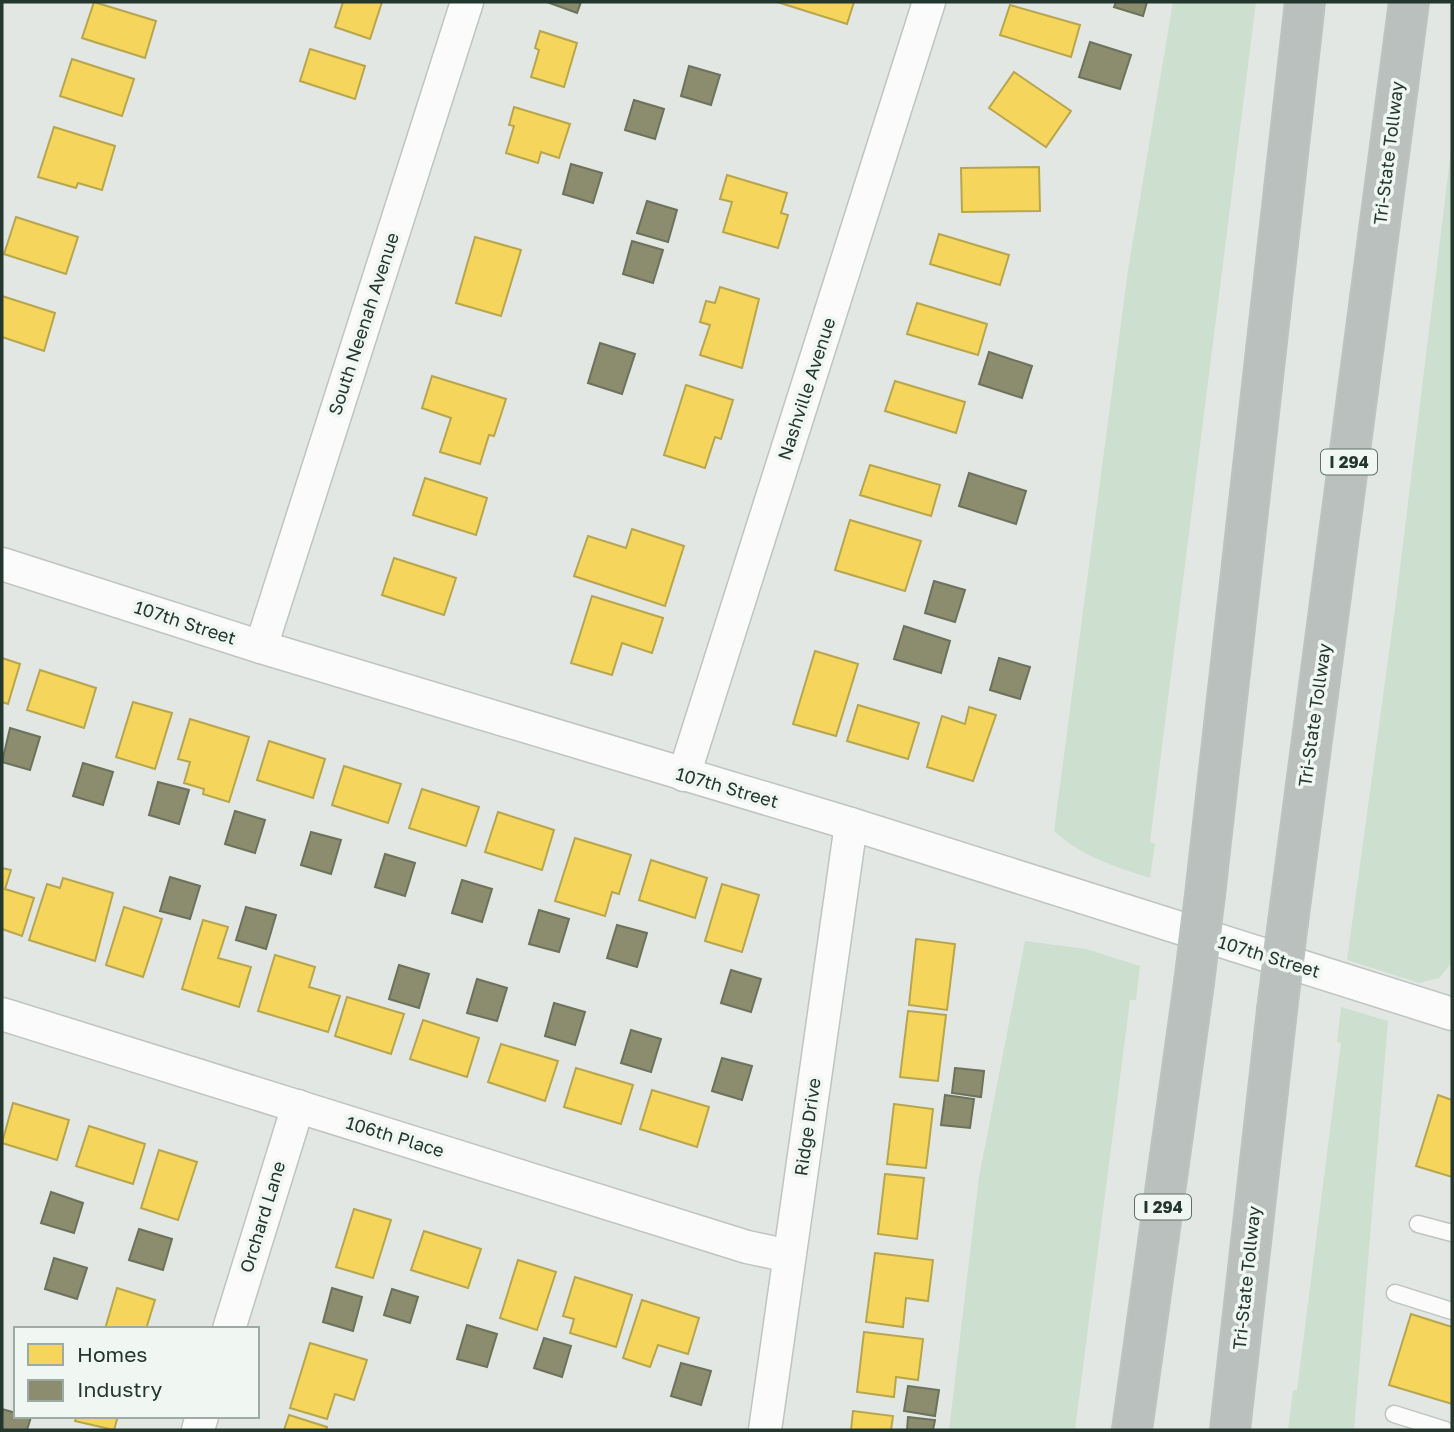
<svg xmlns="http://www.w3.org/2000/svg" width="1454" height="1432" viewBox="0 0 1454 1432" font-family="'Golos Text',sans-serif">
	<rect width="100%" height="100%" fill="#e2e7e4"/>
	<g fill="#cddfcf">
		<path d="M1173 2H1256L1150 842 1155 844 1150 878C1113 866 1083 857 1054 831L1128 270Z"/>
		<path d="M1452 142V963L1439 978 1419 983 1347 960 1396 601Z"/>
		<path d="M1025 941 1086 949 1140 966 1136 1000H1130L1075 1430H949L979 1177Z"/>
		<path d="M1341 1007 1388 1021 1354 1430H1288L1293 1391 1297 1390 1341 1043 1337 1042Z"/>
	</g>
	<g fill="#f6d55c" stroke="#b7a64e" stroke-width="2">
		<path d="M94 2 156 21 145 58 82 38Z"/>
		<path d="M343 2H382L370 39 335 27Z"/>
		<path d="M777 2H854L847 24Z"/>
		<path d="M1010 5 1080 25 1071 57 1000 35Z"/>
		<path d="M540 31 577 43 564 87 531 77 539 50 535 48Z"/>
		<path d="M310 49 365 66 355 99 300 81Z"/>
		<path d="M72 59 134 79 122 116 60 96Z"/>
		<path d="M1014 72 1071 111 1046 147 989 108Z"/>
		<path d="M514 107 570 124 559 158 541 152 538 163 506 153 514 126 509 125Z"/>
		<path d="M54 127 115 146 102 190 78 183 76 188 38 177Z"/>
		<path d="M1039 167 1040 211 962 212 961 168Z"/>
		<path d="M727 175 787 193 781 213 788 215 778 248 723 232 732 202 720 199Z"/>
		<path d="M16 217 78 237 66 274 4 254Z"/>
		<path d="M939 234 1009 255 1000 285 930 264Z"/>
		<path d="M475 237 521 250 501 316 456 303Z"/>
		<path d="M720 287 759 299 742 368 700 355 710 325 700 322 706 301 715 303Z"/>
		<path d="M2 296 55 313 44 351 2 337Z"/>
		<path d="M917 303 987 324 978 355 907 334Z"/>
		<path d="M432 376 506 399 494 436 489 435 480 464 440 452 451 418 422 408Z"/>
		<path d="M895 381 965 402 956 433 885 411Z"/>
		<path d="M686 385 733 400 721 439 715 437 705 468 664 455Z"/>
		<path d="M870 465 940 485 931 516 860 495Z"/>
		<path d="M425 478 487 498 476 535 413 515Z"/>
		<path d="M850 520 921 541 905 591 835 570Z"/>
		<path d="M632 529 684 546 665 606 574 576 588 536 626 548Z"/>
		<path d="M394 558 456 578 444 615 382 595Z"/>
		<path d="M592 596 663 618 652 653 622 643 612 675 571 663Z"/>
		<path d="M815 651 858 664 836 736 793 724Z"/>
		<path d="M2 658 20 664 8 704 2 702Z"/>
		<path d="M40 670 96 688 84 728 27 710Z"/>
		<path d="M133 702 172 713 155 769 116 757Z"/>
		<path d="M858 705 919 723 908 759 847 741Z"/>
		<path d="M969 707 996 715 973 781 927 767 942 716 965 724Z"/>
		<path d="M190 719 249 737 229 802 203 794 204 789 184 783 190 762 178 759Z"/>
		<path d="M269 741 325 759 313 798 257 780Z"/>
		<path d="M344 766 401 784 388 823 332 805Z"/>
		<path d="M422 789 479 807 466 846 409 828Z"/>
		<path d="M498 812 554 830 542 870 485 852Z"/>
		<path d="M575 838 631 855 619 894 612 892 605 916 555 901Z"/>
		<path d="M651 860 707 878 695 918 639 900Z"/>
		<path d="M2 868 11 870 5 889 34 898 22 936 2 929Z"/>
		<path d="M63 878 113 893 95 961 29 940 47 884 60 888Z"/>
		<path d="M722 884 759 895 742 952 705 941Z"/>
		<path d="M124 907 162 919 143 977 106 965Z"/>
		<path d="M203 920 228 927 218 958 251 967 239 1007 182 989Z"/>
		<path d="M916 939 955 944 947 1010 909 1005Z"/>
		<path d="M275 955 315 967 309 987 340 996 328 1032 258 1011Z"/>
		<path d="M347 997 404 1014 391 1054 335 1036Z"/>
		<path d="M908 1011 946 1015 938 1081 900 1077Z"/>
		<path d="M423 1020 479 1038 467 1077 410 1059Z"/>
		<path d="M501 1044 558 1061 545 1101 488 1082Z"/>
		<path d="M576 1068 633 1085 621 1124 564 1107Z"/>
		<path d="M652 1090 709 1107 697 1147 640 1129Z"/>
		<path d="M1438 1095 1452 1100V1177L1416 1166Z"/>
		<path d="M13 1103 69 1120 57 1160 2 1143Z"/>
		<path d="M894 1104 933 1109 926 1168 887 1164Z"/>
		<path d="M89 1126 145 1144 133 1184 76 1166Z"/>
		<path d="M159 1150 197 1162 178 1220 141 1208Z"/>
		<path d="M885 1174 924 1178 917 1239 878 1234Z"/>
		<path d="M354 1209 391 1220 373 1278 336 1267Z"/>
		<path d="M424 1231 481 1249 468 1288 411 1270Z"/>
		<path d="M875 1253 933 1260 928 1301 906 1298 903 1327 866 1322Z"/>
		<path d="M518 1260 556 1272 537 1330 500 1318Z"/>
		<path d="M575 1277 632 1295 616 1347 570 1333 574 1319 563 1316Z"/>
		<path d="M117 1288 155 1300 146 1329H105Z"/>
		<path d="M642 1300 699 1318 688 1354 658 1345 650 1367 623 1358Z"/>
		<path d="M1411 1314 1452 1327V1404L1389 1385Z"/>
		<path d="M864 1332 923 1339 918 1380 896 1377 894 1397 857 1392Z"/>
		<path d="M310 1343 367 1360 354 1400 335 1394 327 1419 290 1408Z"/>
		<path d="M853 1411 893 1416 891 1430H851Z"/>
		<path d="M289 1415 327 1427 326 1430H284Z"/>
		<path d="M77 1416H118L114 1430 75 1421Z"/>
	</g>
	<g fill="#8c8c6e" stroke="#6c725b" stroke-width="2">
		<path d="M547 2H581L577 13Z"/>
		<path d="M1116 2H1147L1143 16 1114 7Z"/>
		<path d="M1090 42 1131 55 1120 89 1079 77Z"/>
		<path d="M689 66 720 75 711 105 681 96Z"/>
		<path d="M634 100 664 109 655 139 625 130Z"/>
		<path d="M571 164 602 173 593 203 563 194Z"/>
		<path d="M647 201 677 210 668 242 637 233Z"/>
		<path d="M632 241 663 250 653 283 623 274Z"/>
		<path d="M600 343 635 354 622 394 588 383Z"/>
		<path d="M989 352 1032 366 1022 398 979 384Z"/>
		<path d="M969 473 1026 491 1016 524 959 506Z"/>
		<path d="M934 581 965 590 955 622 925 613Z"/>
		<path d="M904 626 950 641 941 673 894 659Z"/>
		<path d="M999 658 1030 667 1020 699 990 690Z"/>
		<path d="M10 728 40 737 30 770 2 762Z"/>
		<path d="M83 763 113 772 103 805 73 796Z"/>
		<path d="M158 782 189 790 179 824 149 815Z"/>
		<path d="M235 811 265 820 255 853 225 844Z"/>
		<path d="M311 832 341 840 331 874 301 865Z"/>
		<path d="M385 854 415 863 405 896 375 887Z"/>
		<path d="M170 877 200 886 190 919 160 911Z"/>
		<path d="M462 880 492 889 482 922 452 913Z"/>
		<path d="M246 907 276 915 266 949 236 940Z"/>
		<path d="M539 910 569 919 559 952 529 944Z"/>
		<path d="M617 925 647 933 637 967 607 958Z"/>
		<path d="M399 965 429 974 419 1008 389 999Z"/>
		<path d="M731 970 761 979 751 1012 721 1003Z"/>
		<path d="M477 979 507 988 497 1021 467 1013Z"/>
		<path d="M554 1003 585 1012 575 1045 545 1036Z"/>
		<path d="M631 1030 661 1039 651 1072 621 1063Z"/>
		<path d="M722 1058 752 1066 742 1100 712 1091Z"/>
		<path d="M955 1068 984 1071 981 1097 952 1093Z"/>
		<path d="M945 1095 974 1099 970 1128 941 1125Z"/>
		<path d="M51 1192 83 1203 74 1233 41 1223Z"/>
		<path d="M139 1229 172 1239 163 1270 129 1260Z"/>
		<path d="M54 1258 87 1268 77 1299 45 1289Z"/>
		<path d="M332 1288 362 1297 353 1331 323 1322Z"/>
		<path d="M392 1289 418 1297 410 1323 384 1315Z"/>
		<path d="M467 1325 497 1334 487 1367 457 1359Z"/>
		<path d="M544 1338 571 1346 562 1377 534 1368Z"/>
		<path d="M681 1363 711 1371 701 1405 671 1396Z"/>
		<path d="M908 1386 939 1390 935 1416 904 1411Z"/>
		<path d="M2 1409 16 1413V1416L31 1417 27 1430H2Z"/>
		<path d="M908 1417 935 1420 933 1430H907Z"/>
	</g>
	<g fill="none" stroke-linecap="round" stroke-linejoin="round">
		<defs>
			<g id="lane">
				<path d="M1418 1224 1452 1233"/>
				<path d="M1395 1293 1452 1311"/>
				<path d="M1394 1414 1445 1430"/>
			</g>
			<g id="street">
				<path d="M2 564 261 647 851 824 1452 1014"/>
				<path d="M261 647 467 2"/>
				<path d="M684 775 929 2"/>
				<path d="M2 1014 747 1247 789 1256"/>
				<path d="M229 1329 298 1106"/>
				<path d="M198 1430 202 1416"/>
				<path d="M765 1430 851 824"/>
			</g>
			<g id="highway">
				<path d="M1205 895 1305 2"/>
				<path d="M1288 922 1409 2"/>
				<path d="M1132 1430 1194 983"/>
				<path d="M1230 1430 1277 1010"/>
			</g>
		</defs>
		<use href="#lane" stroke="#bfc4c1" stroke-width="19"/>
		<use href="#street" stroke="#bfc4c1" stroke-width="35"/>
		<use href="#highway" stroke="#bcc3c0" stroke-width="42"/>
		<use href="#lane" stroke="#fbfbfb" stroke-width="16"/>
		<use href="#street" stroke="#fbfbfb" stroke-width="32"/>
		<use href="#highway" stroke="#bac0be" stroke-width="38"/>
		<defs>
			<g id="highway-bridge">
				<path d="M1194 983 1205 895"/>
				<path d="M1277 1010 1288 922"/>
			</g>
		</defs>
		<use href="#highway-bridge" stroke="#bcc3c0" stroke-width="42" stroke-linecap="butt"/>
		<use href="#highway-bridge" stroke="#bac0be" stroke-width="38"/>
	</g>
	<g text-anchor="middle" stroke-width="7" stroke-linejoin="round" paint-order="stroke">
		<g fill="#f0f6f2" stroke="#607069" stroke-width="2">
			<rect x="1321" y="449.5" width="56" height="25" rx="5"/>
			<rect x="1135" y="1194.5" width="56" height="25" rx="5"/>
		</g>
		<g font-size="16" font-weight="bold" fill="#23372e">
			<text x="1349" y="468">I 294</text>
			<text x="1163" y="1213">I 294</text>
		</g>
		<g font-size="18" fill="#23372e" stroke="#f0f6f2">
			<text transform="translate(1389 153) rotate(-83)" y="6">Tri-State Tollway</text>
			<text transform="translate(364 324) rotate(-72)" y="6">South Neenah Avenue</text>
			<text transform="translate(807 389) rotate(-72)" y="6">Nashville Avenue</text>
			<text transform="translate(185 623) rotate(18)" y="6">107th Street</text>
			<text transform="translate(1315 715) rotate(-82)" y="6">Tri-State Tollway</text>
			<text transform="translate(727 788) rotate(16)" y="6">107th Street</text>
			<text transform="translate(1269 957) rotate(17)" y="6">107th Street</text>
			<text transform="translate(808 1127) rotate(-82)" y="6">Ridge Drive</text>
			<text transform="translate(395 1137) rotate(17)" y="6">106th Place</text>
			<text transform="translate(263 1217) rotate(-73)" y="6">Orchard Lane</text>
			<text transform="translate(1247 1278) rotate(-84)" y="6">Tri-State Tollway</text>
		</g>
	</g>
	<rect width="1454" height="1432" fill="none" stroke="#23372e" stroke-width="7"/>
	<rect x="14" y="1327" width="245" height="91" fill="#f0f6f2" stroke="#9eaaa4" stroke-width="2"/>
	<rect x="28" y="1344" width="35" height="21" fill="#f6d55c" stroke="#9eaaa4" stroke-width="2"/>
	<text x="77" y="1362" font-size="21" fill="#23372e">Homes</text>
	<rect x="28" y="1380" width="35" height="21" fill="#8c8c6e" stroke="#9eaaa4" stroke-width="2"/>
	<text x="77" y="1397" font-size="21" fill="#23372e">Industry</text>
</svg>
